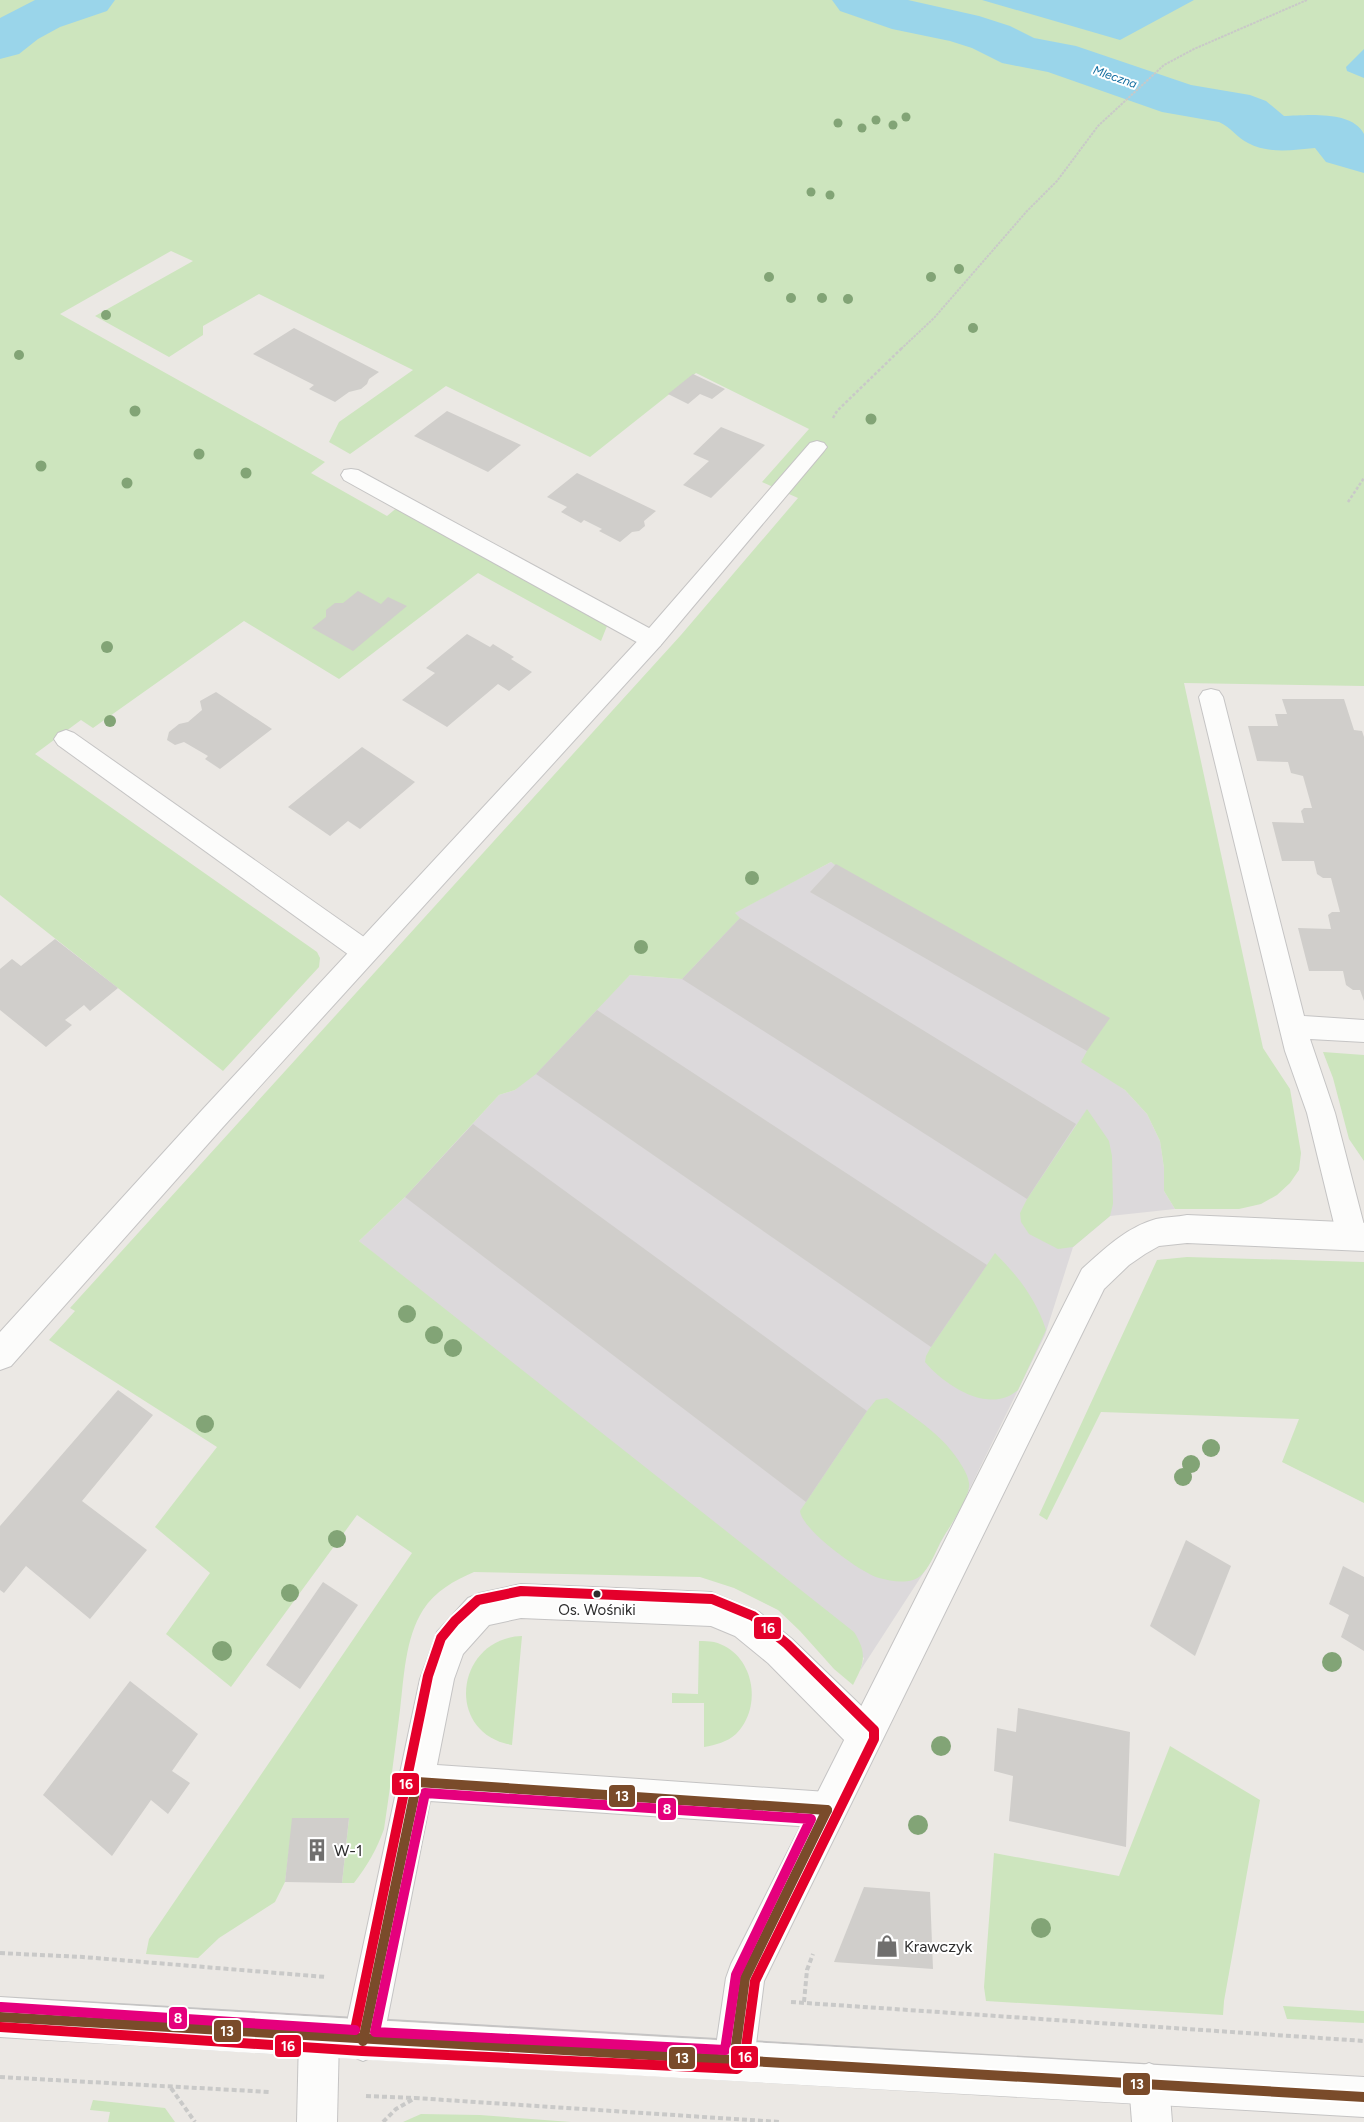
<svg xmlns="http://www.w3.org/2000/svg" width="1364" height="2122" viewBox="0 0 1364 2122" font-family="Figtree,sans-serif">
	<rect width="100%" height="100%" fill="#ebe8e4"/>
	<path fill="#dcd9db" d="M831 862 1110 1018 1108 1078 1125 1090 1147 1114 1160 1141 1164 1168V1191L1175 1209 1110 1216 1073 1247 1045 1335 964 1500 926 1569 860 1671 864 1658 359 1241 405 1197 499 1095 515 1090 630 975 682 979 739 918 734 913Z"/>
	<g fill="#cde5be">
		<path d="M0 0H1364V686L1184 683 1263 1048 1290 1089 1301 1153 1299 1170 1290 1183 1277 1195 1261 1204 1239 1209H1175L1164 1191V1168L1160 1141 1147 1114 1125 1090 1081 1062 1087 1051 831 862 735 913 740 918 682 979 630 975 536 1074 515 1090 499 1095 405 1197 359 1241 854 1632C868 1654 864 1664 853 1685L834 1669 800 1631 778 1610 734 1588 700 1577 474 1572C455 1580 435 1591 423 1610 405 1638 404 1678 400 1710 395 1750 390 1789 384 1829 377 1849 367 1866 354 1883H342L349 1818H293L285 1882 275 1902 219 1938 198 1958 146 1954 149 1939 412 1553 357 1515 231 1687 166 1634 210 1573 155 1527 217 1447 49 1340 75 1311 70 1308 681 635 798 498 762 482 809 429 696 373 590 457 446 386 350 454 329 442 339 422 413 370 259 294 203 326V335L169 357 95 316 193 261 171 251 60 314 325 462 311 473 387 516 399 506 607 626 601 641 478 573 339 679 244 621 93 728 81 720 35 754 317 952 320 958 319 967 223 1071 0 895Z"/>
		<path d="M1323 1052 1364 1055V1161L1349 1139 1333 1078Z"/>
		<path d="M1087 1109 1109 1141 1112 1156 1113 1204 1110 1216 1073 1247 1058 1249 1029 1234 1021 1222 1020 1213 1027 1199Z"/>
		<path d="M995 1253C1018 1276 1036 1299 1046 1330L1018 1390C990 1415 945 1386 925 1362L926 1356 931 1347Z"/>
		<path d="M1187 1257 1364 1262V1503L1282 1462 1299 1419 1101 1412 1047 1520 1039 1515 1157 1260Z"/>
		<path d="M887 1398C915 1418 944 1435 962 1466 965 1471 970 1480 969 1487 967 1503 949 1527 941 1541 935 1553 927 1576 913 1580 902 1583 890 1581 879 1578 861 1573 802 1530 800 1511L867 1411 876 1400Z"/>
		<path d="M522 1636 512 1745C443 1733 456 1638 522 1636Z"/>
		<path d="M699 1641C704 1641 709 1641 714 1642 754 1652 764 1707 736 1734 727 1742 716 1745 704 1747V1703H672V1693L698 1694Z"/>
		<path d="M1170 1746 1260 1800 1224 2001 1223 2015 986 2001 984 1987 994 1853 1119 1876Z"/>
		<path d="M1283 2006 1364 2011V2023L1287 2019Z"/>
		<path d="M93 2100 165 2108 175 2122H108L110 2112 90 2110Z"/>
		<path d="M421 2114 480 2115 571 2122H403Z"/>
	</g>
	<g fill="#9ad5ea">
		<path d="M982 0H1194L1120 40Z"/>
		<path d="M1364 49V78L1347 71 1346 67Z"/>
	</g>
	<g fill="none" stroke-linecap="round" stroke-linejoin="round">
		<g fill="#9ad5ea" fill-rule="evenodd">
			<path d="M35 0H115L107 11 60 27 38 39 19 54 0 59V18Z"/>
			<path d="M832 0H908L979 16 1010 26 1034 38 1076 46 1191 85 1250 95 1266 101 1284 116C1305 115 1353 110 1364 134 1364 142 1364 164 1364 173L1326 162 1315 148C1293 150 1268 154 1248 143 1237 138 1231 127 1219 122L1162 112 1048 72 1002 63 972 48 950 41 892 29 840 11Z"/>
		</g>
	</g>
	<g fill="#d0cecb">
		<path d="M294 328 379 372 369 379 367 384 361 389 349 392 335 402 309 389 314 385 253 354Z"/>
		<path d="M693 374 725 389 712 399 700 394 688 404 668 394Z"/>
		<path d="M447 411 521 445 488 472 414 436Z"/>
		<path d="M721 427 765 445 711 498 683 485 709 461 693 454Z"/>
		<path d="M577 473 656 511 644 521 645 526 639 531 632 532 620 542 599 531 602 529 584 520 581 523 561 512 567 507 547 497Z"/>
		<path d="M358 591 381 604 388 597 407 606 353 651 312 628 326 617V610L335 603H343Z"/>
		<path d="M467 634 490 647 493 644 514 657 511 659 532 672 509 691 498 684 447 727 402 700 435 673 426 668Z"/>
		<path d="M216 692 272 729 220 769 205 759 208 756 184 742 175 745 167 740 169 732 179 724 188 722 202 710 200 701Z"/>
		<path d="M1282 699H1344L1354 730 1362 731 1364 737V1001L1360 990H1353L1346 985 1343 971H1309L1298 928 1331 929 1328 915 1332 912H1340L1331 878H1323L1317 874 1314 861H1282L1272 822 1304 823 1301 811 1304 808H1312L1303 776 1291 773 1288 762 1257 761 1248 726H1278L1275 714H1287Z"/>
		<path d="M362 747 415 782 360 829 348 821 330 836 288 807Z"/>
		<path d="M836 864 1110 1018 1087 1051 810 892Z"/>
		<path d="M740 918 1076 1124 1027 1199 682 979Z"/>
		<path d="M55 939 118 988 90 1011 84 1005 65 1020 72 1025 46 1047 0 1010V969L12 959 21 966Z"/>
		<path d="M597 1010 987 1265 931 1347 536 1074Z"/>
		<path d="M473 1124 867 1411 806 1502 405 1197Z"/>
		<path d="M118 1390 153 1415 82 1501 147 1550 90 1619 26 1566 4 1593 0 1590V1526Z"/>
		<path d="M1186 1540 1231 1566 1195 1656 1150 1626Z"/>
		<path d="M1343 1566 1364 1577V1651L1341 1637 1349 1615 1329 1604Z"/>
		<path d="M323 1582 358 1605 300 1689 266 1665Z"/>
		<path d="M130 1681 198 1734 172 1771 190 1783 168 1814 151 1800 112 1856 43 1795Z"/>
		<path d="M1018 1708 1130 1732 1126 1847 1009 1821 1013 1776 994 1771 997 1728 1016 1732Z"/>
		<path d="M292 1818H349L342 1883 285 1882Z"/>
		<path d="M864 1887 930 1892 933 1969 834 1962Z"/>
	</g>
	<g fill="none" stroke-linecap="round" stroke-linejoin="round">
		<defs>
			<g id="service">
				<path d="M351 469 358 470 660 634 663 640 660 646 652 648 644 646 344 480 341 475 344 470Z"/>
				<path d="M1211 689 1219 691 1223 697 1304 1016 1364 1020V1042L1310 1039 1335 1113 1364 1225 1362 1246 1352 1250 1342 1246 1337 1236 1307 1113 1285 1051 1199 697 1203 691Z"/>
				<path d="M66 730 74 733 374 944 378 952 374 960 365 963 356 960 58 745 54 739 58 733Z"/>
				<path d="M521 1584 711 1592 759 1612 792 1639 878 1722 883 1735 878 1748 865 1753 852 1748 768 1663 735 1636 711 1626 521 1618 489 1625 463 1654 454 1679 437 1765 827 1792 840 1797 845 1810 840 1823 827 1828 430 1801 383 2041 377 2055 363 2061 349 2055 343 2041 420 1679 437 1632 468 1598 480 1593Z"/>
				<path d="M319 2018 333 2024 339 2038 337 2122H297L299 2038 305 2024Z"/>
				<path d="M1149 2063 1163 2069 1169 2083 1172 2122H1132L1129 2083 1135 2069Z"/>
			</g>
			<g id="minor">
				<path d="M817 441 824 443 827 447 824 451 660 646 223 1127 11 1366 0 1370V1332L203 1109 644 634 810 443Z"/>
				<path d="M1187 1215 1364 1223V1251L1187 1243 1159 1246 1145 1254 1129 1265 1104 1289 764 1981 754 2060 748 2074 734 2080 720 2074 714 2060 726 1978 731 1964 1082 1269C1104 1249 1127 1227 1156 1219 1166 1217 1177 1217 1187 1215Z"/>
			</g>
			<path id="tertiary" d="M0 1997C454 2027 909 2050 1364 2077V2117C909 2090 454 2067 0 2037Z"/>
		</defs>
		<use href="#service" stroke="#c5c4c4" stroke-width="2"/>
		<use href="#minor" stroke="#c5c4c4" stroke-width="2"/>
		<use href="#tertiary" stroke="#c5c4c4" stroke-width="2"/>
		<path stroke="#c9c9c8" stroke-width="2" stroke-dasharray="2.5 1" stroke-linecap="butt" d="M901 349 934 318 1027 211 1057 181 1098 126 1164 65 1194 49 1307 0"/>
		<g stroke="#c9c9c8" stroke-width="2.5" stroke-dasharray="3 2" stroke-linecap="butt">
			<path d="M833 418 837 411 902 348"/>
			<path d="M1348 502 1364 478"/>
		</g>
		<g stroke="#c9c9c8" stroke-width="4" stroke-dasharray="5 3" stroke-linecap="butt">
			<path d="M0 1953 83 1957 326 1977"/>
			<path d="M791 2002 1364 2041"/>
			<path d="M804 2002 807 1970 813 1954"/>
			<path d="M0 2077 270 2092"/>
			<path d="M171 2088 195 2122"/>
			<path d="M366 2096 415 2098"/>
			<path d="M383 2122 396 2109 415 2098 780 2122"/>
		</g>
		<use href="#service" fill="#fcfcfb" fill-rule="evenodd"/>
		<use href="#minor" fill="#fcfcfb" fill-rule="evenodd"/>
		<use href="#tertiary" fill="#fcfcfb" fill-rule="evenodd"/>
		<defs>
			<g id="bus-1">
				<path d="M417 1782 827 1810"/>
				<path d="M0 2017 1364 2097"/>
				<path d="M363 2041 417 1782"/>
				<path d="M734 2060 745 1978 827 1810"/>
			</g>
			<path id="bus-2" d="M0 2027 362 2051 737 2069 744 2062 755 1981 874 1739V1730L787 1644 753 1616 712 1599 521 1591 478 1600 455 1621 441 1638 428 1676 355 2030"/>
			<g id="bus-3">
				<path d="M425 1793 811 1819 736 1975 725 2050 375 2032Z"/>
				<path d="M1 2007 355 2030"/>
			</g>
		</defs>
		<use href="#bus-1" stroke="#fff" stroke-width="14"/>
		<use href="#bus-2" stroke="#fff" stroke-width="14"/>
		<use href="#bus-3" stroke="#fff" stroke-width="14"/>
		<use href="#bus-1" stroke="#7a4b2a" stroke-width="10"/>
		<use href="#bus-2" stroke="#e4002b" stroke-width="10"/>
		<use href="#bus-3" stroke="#e5007d" stroke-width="10"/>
	</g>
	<g fill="#82a476">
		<circle cx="906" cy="117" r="4.5"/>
		<circle cx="876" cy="120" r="4.5"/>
		<circle cx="838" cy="123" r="4.5"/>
		<circle cx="893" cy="125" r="4.5"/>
		<circle cx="862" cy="128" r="4.5"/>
		<circle cx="811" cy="192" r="4.5"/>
		<circle cx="830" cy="195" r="4.5"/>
		<circle cx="959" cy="269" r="5"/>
		<circle cx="769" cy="277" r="5"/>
		<circle cx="931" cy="277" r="5"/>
		<circle cx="791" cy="298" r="5"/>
		<circle cx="822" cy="298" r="5"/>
		<circle cx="848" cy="299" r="5"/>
		<circle cx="106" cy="315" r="5"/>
		<circle cx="973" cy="328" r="5"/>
		<circle cx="19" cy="355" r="5"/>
		<circle cx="135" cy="411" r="5.5"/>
		<circle cx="871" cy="419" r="5.5"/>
		<circle cx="199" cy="454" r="5.5"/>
		<circle cx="41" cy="466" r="5.5"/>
		<circle cx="246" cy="473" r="5.5"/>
		<circle cx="127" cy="483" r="5.5"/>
		<circle cx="107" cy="647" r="6"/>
		<circle cx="110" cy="721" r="6"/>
		<circle cx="752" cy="878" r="7"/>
		<circle cx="641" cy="947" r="7"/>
		<circle cx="407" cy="1314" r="9"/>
		<circle cx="434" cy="1335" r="9"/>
		<circle cx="453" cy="1348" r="9"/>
		<circle cx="205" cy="1424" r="9"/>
		<circle cx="1211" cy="1448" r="9"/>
		<circle cx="1191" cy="1464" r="9"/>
		<circle cx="1183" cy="1477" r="9"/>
		<circle cx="337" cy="1539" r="9"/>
		<circle cx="290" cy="1593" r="9"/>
		<circle cx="222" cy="1651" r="10"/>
		<circle cx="1332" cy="1662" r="10"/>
		<circle cx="941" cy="1746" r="10"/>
		<circle cx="918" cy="1825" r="10"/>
		<circle cx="1041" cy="1928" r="10"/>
	</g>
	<defs>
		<symbol id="building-bare" viewBox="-9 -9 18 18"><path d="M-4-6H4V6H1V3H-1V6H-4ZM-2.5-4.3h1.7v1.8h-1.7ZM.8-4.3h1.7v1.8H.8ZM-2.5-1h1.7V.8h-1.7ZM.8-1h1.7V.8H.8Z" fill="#706f6e" stroke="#fff" stroke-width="2.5" paint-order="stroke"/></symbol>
		<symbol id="shop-bare" viewBox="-9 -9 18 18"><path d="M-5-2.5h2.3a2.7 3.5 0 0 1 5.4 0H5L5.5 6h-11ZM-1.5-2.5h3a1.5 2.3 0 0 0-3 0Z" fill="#706f6e" stroke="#fff" stroke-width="2.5" paint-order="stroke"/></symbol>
	</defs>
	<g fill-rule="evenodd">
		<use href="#building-bare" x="301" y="1834" width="32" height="32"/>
		<use href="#shop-bare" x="871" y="1930" width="32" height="32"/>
	</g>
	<circle fill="#2e2e2e" stroke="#fff" stroke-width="2" cx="597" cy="1594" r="4.5"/>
	<g text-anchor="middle" stroke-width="4" stroke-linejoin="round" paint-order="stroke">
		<g font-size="12" font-style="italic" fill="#106c9f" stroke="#fff">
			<text transform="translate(1115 77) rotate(19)" y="4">Mleczna</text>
		</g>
		<g font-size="15" fill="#2e2e2e" stroke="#fff">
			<text x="597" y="1615">Os. Wośniki</text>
		</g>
		<g font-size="16" fill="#2e2e2e" stroke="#fff" text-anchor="start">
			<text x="334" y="1856">W-1</text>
			<text x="904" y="1952">Krawczyk</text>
		</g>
	</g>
	<g stroke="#fff" stroke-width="2">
		<rect x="753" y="1616" width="29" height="24" rx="5" fill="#e4002b"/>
		<rect x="391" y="1772" width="29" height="24" rx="5" fill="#e4002b"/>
		<rect x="608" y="1784" width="28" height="24" rx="5" fill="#7a4b2a"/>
		<rect x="657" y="1797" width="20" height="24" rx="5" fill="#e5007d"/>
		<rect x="168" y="2006" width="20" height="24" rx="5" fill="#e5007d"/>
		<rect x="213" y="2019" width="29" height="24" rx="5" fill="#7a4b2a"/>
		<rect x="274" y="2034" width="28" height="24" rx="5" fill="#e4002b"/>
		<rect x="730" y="2045" width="29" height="24" rx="5" fill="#e4002b"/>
		<rect x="668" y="2046" width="28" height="24" rx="5" fill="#7a4b2a"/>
		<rect x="1122" y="2072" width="29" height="24" rx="5" fill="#7a4b2a"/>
	</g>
	<g font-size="14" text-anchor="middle" font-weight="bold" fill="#fff">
		<text x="768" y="1633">16</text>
		<text x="406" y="1789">16</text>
		<text x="622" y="1801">13</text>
		<text x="667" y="1814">8</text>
		<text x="178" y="2023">8</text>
		<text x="227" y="2036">13</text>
		<text x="288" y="2051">16</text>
		<text x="745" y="2062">16</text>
		<text x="682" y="2063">13</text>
		<text x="1137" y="2089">13</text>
	</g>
</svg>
